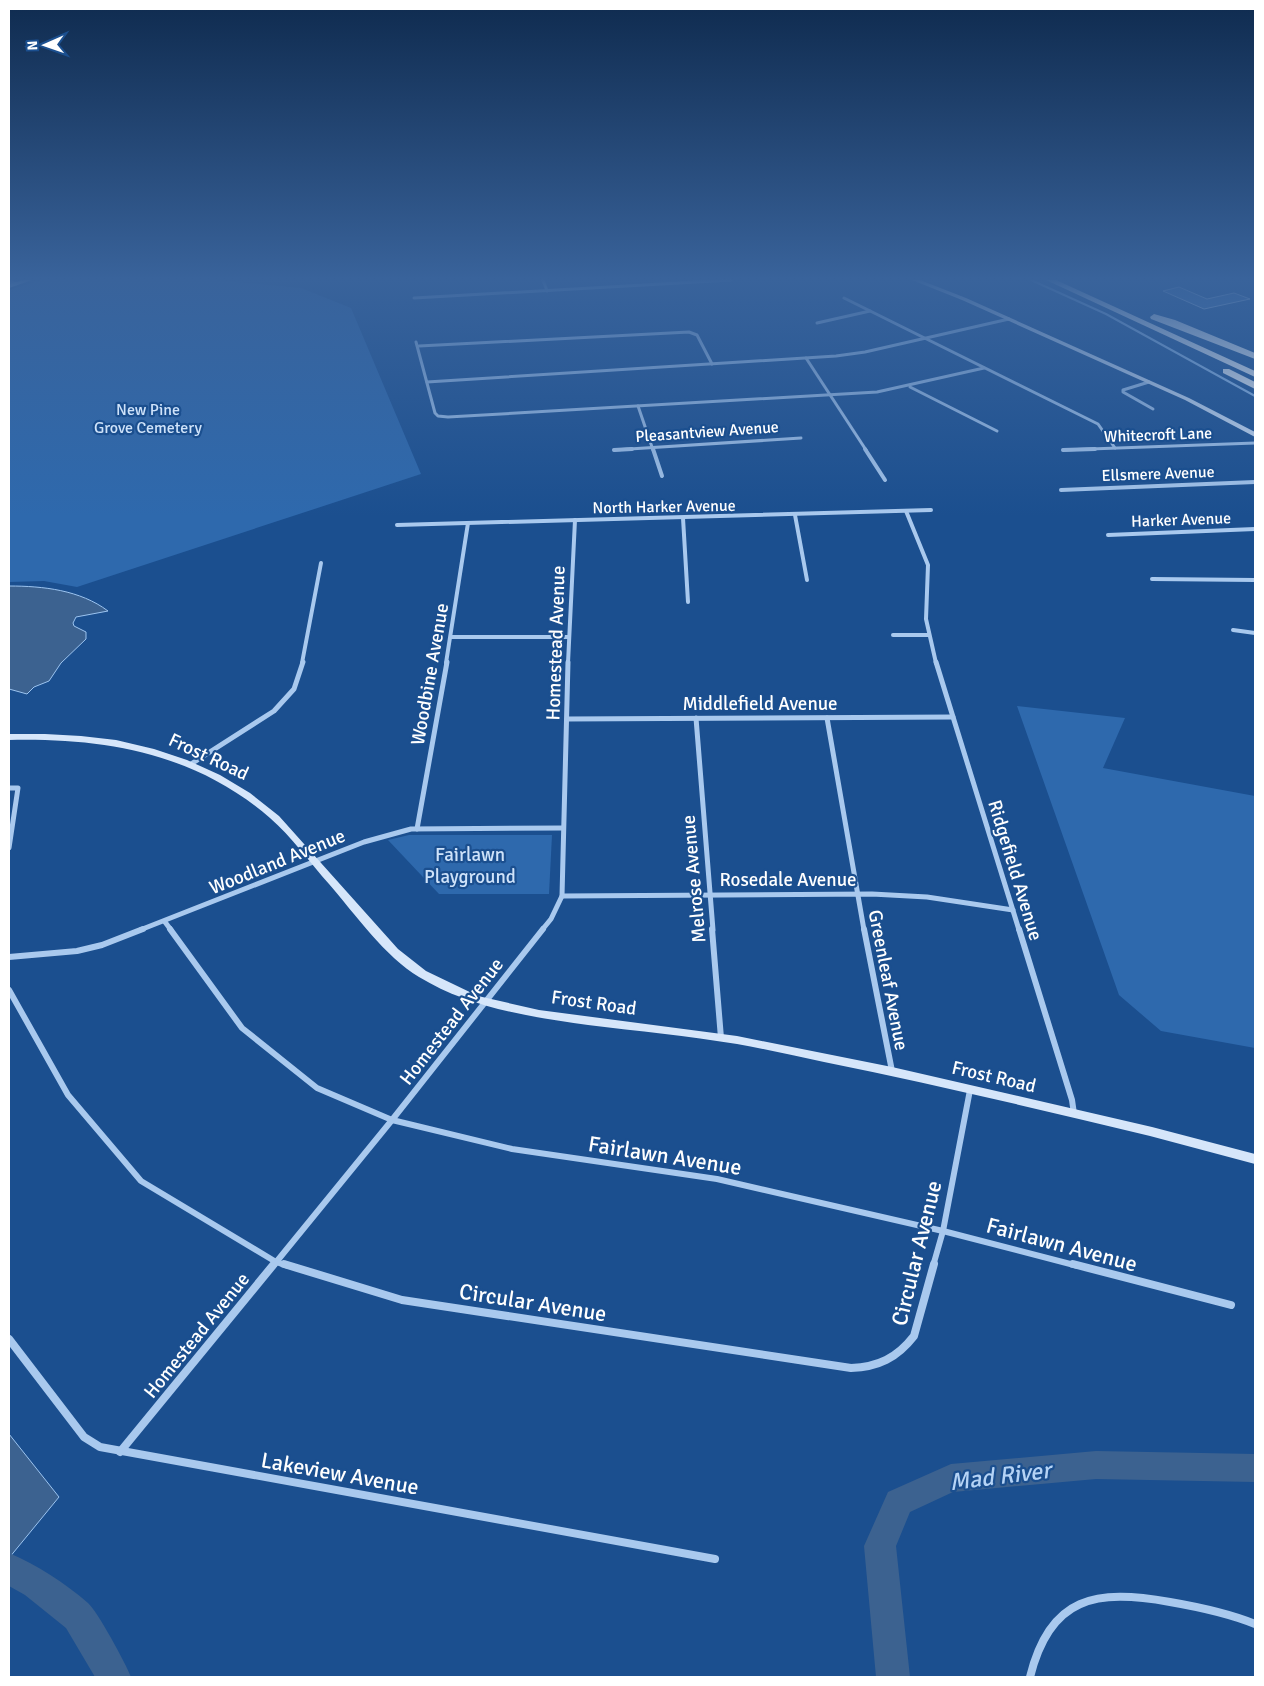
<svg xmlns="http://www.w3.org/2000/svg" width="1264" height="1686" viewBox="0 0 1264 1686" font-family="Signika,sans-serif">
	<rect width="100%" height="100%" fill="#1b4f8f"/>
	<g fill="#2e69ad">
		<path d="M41 280H216L301 288 351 308 421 474 77 587 44 581 9 582V290Z"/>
		<path d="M1017 706 1125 718 1103 768 1255 796V1048L1161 1031 1119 995Z"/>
		<path d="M409 835H552L549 894H439L388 840Z"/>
	</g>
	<g fill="#3c6290" stroke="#9cc4f0">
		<path d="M9 586C43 586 80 590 108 611L76 617 73 623 74 626 86 632V639L61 663 49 681 34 687 27 694 9 689Z"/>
		<path d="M9 1434 59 1497 9 1558Z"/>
	</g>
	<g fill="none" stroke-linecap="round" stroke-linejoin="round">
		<path stroke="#9cc4f0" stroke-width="2" d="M1031 280 1106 314 1255 396"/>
		<g fill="#3c6290" fill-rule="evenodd">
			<path d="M1096 1451 1255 1454V1482L1096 1479 953 1492 910 1512 896 1546 910 1677H876L864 1546 888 1492 951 1464Z"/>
			<path d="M9 1553C37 1565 65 1583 88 1603 98 1612 126 1664 131 1677H95L66 1628 25 1595 9 1586Z"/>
		</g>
	</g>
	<path fill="#4478b7" stroke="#cfe3fa" d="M1179 287 1207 299 1234 293 1250 299 1204 309 1163 291Z"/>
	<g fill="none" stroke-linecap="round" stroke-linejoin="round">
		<g stroke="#a9c9ee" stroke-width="3">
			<path d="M543 280 547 291"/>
			<path d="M9 281 16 284"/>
			<path d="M414 298 731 280"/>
			<path d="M844 298 1098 424 1115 448"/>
			<path d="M817 323 870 311"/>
			<path d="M416 342 435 413 438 416 448 417 877 392 984 368"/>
			<path d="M419 346 689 332 697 335 712 364"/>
			<path d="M806 358 866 450"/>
			<path d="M427 382 836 356 865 352 1009 319"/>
			<path d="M1149 382 1123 390V392L1153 409"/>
			<path d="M910 387 997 431"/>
			<path d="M638 406 653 450"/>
			<path d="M614 450 801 438"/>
			<path d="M1063 450 1255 443"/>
		</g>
		<g stroke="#a9c9ee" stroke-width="4">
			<path d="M653 449 662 476"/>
			<path d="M865 449 885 480"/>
			<path d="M614 450 632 449"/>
			<path d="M1063 450 1095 449"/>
			<path d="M1061 490 1255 482"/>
			<path d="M906 511 928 565 926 619 936 663"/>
			<path d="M795 515 807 580"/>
			<path d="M683 518 688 602"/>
			<path d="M397 525 931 510"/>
			<path d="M1108 535 1255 529"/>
			<path d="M1152 579 1255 580"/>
			<path d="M1233 630 1255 633"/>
			<path d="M893 635H928"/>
			<path d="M451 637H569"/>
			<path d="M302 663 321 563"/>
			<path d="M446 663 468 523"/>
			<path d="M568 663 575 520"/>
		</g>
		<g stroke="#a9c9ee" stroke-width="5">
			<path d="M936 662 1019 930"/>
			<path d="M696 718 713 930"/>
			<path d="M827 718 864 930"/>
			<path d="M567 719 953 717"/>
			<path d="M191 764 274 711 294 689 303 662"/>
			<path d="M9 788H18L9 848"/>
			<path d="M417 829 447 662"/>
			<path d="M562 896 872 894 927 897 1013 910"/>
			<path d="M165 922 171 930"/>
			<path d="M140 930 364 842 411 829 563 828"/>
			<path d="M542 930 551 919 562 896 568 662"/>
		</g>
		<g stroke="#a9c9ee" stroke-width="6">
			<path d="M170 929 242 1028 317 1088 392 1120 512 1149 717 1179 943 1231 1078 1266"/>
			<path d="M712 929 721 1038"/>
			<path d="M864 929 892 1071"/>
			<path d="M1019 929 1072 1100 1074 1114"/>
			<path d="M9 957 77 951 102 945 143 929"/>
			<path d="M9 990 68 1095 141 1181 276 1262 288 1266"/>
			<path d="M273 1266 392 1120 543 929"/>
			<path d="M933 1266 943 1231 970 1090"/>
		</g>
		<g stroke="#a9c9ee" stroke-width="8">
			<path d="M284 1264 402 1300 851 1368C878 1367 897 1358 914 1336L934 1264"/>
			<path d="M1073 1264 1231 1305"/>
			<path d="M9 1339 84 1437 100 1447 715 1559"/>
			<path d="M120 1452 274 1264"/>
			<path d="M1030 1677C1050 1596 1096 1589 1170 1602 1199 1607 1228 1613 1255 1624"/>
		</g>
		<g fill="#d6e6fa" fill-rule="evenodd">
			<path d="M24 280H32L9 288V284Z"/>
			<path d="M912 280H920L966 298 1189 398 1255 432V437L1185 400 962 300Z"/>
			<path d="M9 734H45L81 736 116 740 154 749 187 760 220 775 250 793 279 816 398 949 426 971 478 996 539 1010 737 1036 892 1067 1152 1127 1255 1154V1164C1220 1155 1185 1145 1150 1136 1042 1110 933 1084 824 1062 795 1056 766 1049 737 1044 688 1036 638 1031 588 1025 530 1017 470 1008 419 977 385 957 355 914 329 884 311 864 291 836 270 818 195 753 105 738 9 740Z"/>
		</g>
		<g fill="#fff" fill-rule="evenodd">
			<path d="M1046 280H1056L1255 371V377Z"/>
			<path d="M1154 314 1175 320 1255 353V359L1151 319 1150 317Z"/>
			<path d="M1223 369H1229L1255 382V389L1223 373Z"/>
		</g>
	</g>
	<linearGradient id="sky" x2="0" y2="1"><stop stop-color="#0f2b4f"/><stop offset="0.54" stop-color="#39639b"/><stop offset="1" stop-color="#39639b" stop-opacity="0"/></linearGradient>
	<rect width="1264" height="516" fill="url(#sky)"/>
	<g text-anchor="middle" stroke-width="4.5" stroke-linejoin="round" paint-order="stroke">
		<g font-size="16" fill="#cfe3fa" stroke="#1b4f8f">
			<text x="148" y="415">New Pine<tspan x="148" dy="18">Grove Cemetery</tspan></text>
		</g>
		<g font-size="16" fill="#fff" stroke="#1b4f8f">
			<text transform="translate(707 431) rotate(-4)" y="6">Pleasantview Avenue</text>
			<text transform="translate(1158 434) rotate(-2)" y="6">Whitecroft Lane</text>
			<text transform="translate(1158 473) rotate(-2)" y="6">Ellsmere Avenue</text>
			<text transform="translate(664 506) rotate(-1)" y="6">North Harker Avenue</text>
			<text transform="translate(1181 519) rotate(-2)" y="6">Harker Avenue</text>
		</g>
		<g font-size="19" fill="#fff" stroke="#1b4f8f">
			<text transform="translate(555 643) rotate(-88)" y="7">Homestead Avenue</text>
			<text transform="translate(429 674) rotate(-80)" y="7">Woodbine Avenue</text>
			<text x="760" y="710">Middlefield Avenue</text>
			<text transform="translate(209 756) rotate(25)" y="7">Frost Road</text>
			<text transform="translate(277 861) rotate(-22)" y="7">Woodland Avenue</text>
			<text transform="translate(1016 870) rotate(73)" y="7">Ridgefield Avenue</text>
			<text transform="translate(693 879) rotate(-95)" y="7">Melrose Avenue</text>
			<text x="788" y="886">Rosedale Avenue</text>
			<text transform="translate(889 980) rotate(79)" y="7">Greenleaf Avenue</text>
			<text transform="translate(594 1002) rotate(8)" y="7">Frost Road</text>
			<text transform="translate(451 1021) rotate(-52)" y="7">Homestead Avenue</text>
			<text transform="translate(994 1076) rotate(13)" y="7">Frost Road</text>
			<text transform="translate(196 1335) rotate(-51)" y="7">Homestead Avenue</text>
		</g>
		<g font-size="19" fill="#cfe3fa" stroke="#1b4f8f">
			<text x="470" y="861">Fairlawn<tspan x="470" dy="22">Playground</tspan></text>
		</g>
		<g font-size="22" fill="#fff" stroke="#1b4f8f">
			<text transform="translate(665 1155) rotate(9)" y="8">Fairlawn Avenue</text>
			<text transform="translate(1062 1244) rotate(15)" y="8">Fairlawn Avenue</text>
			<text transform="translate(916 1253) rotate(-76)" y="8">Circular Avenue</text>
			<text transform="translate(533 1302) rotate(9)" y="8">Circular Avenue</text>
			<text transform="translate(340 1473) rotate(10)" y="8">Lakeview Avenue</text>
		</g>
		<g font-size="24" font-style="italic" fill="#b5d3f5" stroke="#1b4f8f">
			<text transform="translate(1000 1476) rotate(-7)" y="8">Mad River</text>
		</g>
	</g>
	<rect width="1264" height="1686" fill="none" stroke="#ffffff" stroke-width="20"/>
	<g transform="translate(45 45) rotate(268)" stroke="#1b4f8f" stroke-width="4" paint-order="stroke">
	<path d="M0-4L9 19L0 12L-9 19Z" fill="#ffffff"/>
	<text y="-8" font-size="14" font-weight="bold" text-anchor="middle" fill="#ffffff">N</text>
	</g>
</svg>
